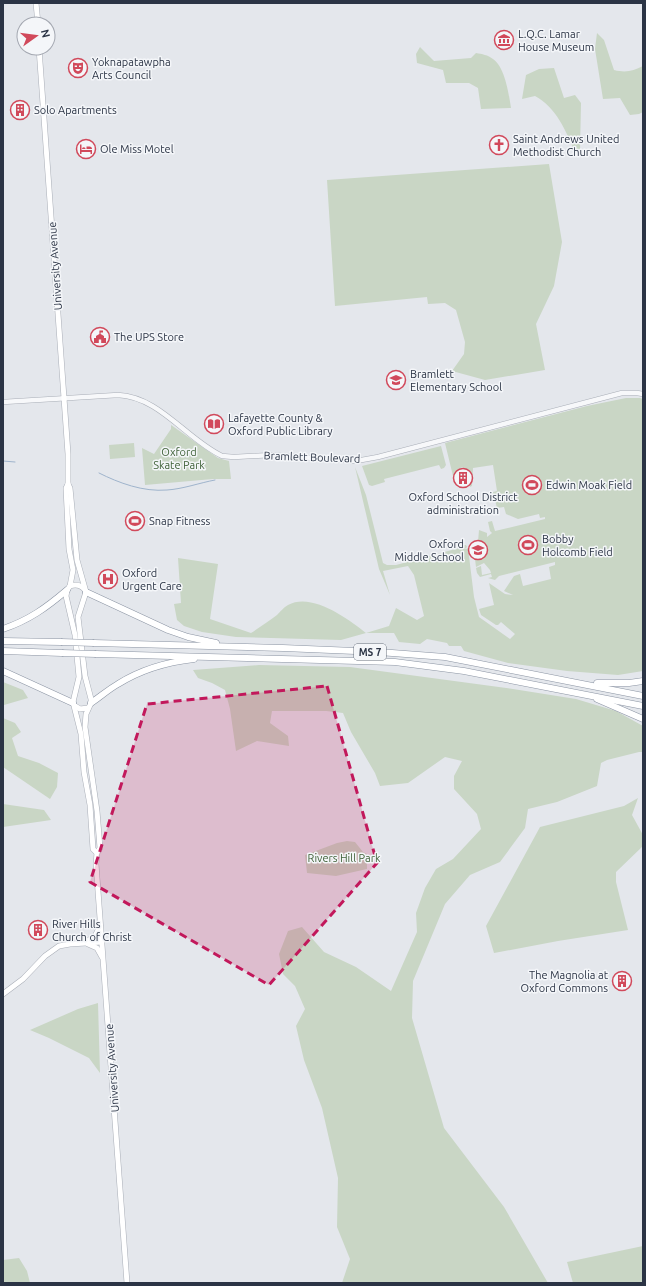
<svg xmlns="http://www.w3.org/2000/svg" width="646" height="1286" viewBox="0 0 646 1286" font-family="Ubuntu,sans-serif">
	<rect width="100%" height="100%" fill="#e4e7ec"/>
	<g fill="#c9d6c5">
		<path d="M597 33 604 40 614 70C626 73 633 71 643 66V112L639 114 630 115 620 98 603 99 595 49Z"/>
		<path d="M420 47 434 61 471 58 476 53C482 54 488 55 493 59 505 67 509 95 511 108L481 109 478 88 469 83H446L443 70 417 63 416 54Z"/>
		<path d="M554 68 564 98 575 95 581 103 580 151 575 152C566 131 556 107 535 96L522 99 526 75 539 69Z"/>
		<path d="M549 164 562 242 554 286 536 324 545 370 485 380 452 371 464 354 465 342 456 310 445 303 428 304 427 297 335 306 327 180Z"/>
		<path d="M626 398H640L643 399V671L618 675 567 671 508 663 464 651 461 646H449L447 643 427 639 420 644 399 642 394 633H366L341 640 236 637 202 632 184 626 177 620 174 604 181 603 178 558 218 564 210 619 251 633C260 627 269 621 277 615 280 612 284 607 288 605 312 592 348 619 366 633L389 626 396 608 417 620 424 616 414 575 408 566 383 571 390 595 379 569 355 467 366 495 383 563 387 565H396L463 547V545H466L467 547 465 549H466L468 548 474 597 479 617 510 639 515 634 501 622 498 625H496L481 615 479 609 494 605 489 583 505 594 513 595 504 591 514 576 520 574 523 586 551 579 549 567 555 565V562L499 576 495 580 488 578 492 577 491 574 480 577 477 573 476 568 481 566 482 575 491 573 490 570 484 563 476 567 473 543 478 542 479 530 487 533V537L492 533 490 531 488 522 492 521 495 531 545 519V517L540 518 539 514 518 519 506 514 504 507 497 508 493 492 497 491 493 465 473 468 472 486 470 487 463 467 458 469 461 478H458L457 475 453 476 445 443 587 406Z"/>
		<path d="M171 425 218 458 229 461 231 479H213L145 485 142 448 154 454 171 429Z"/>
		<path d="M134 443 135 457 110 459 109 445Z"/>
		<path d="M441 446 446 465 444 468 441 469 439 465 384 479 385 482 372 486 369 485 362 466Z"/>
		<path d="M259 665 350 667 513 689 576 699 616 711 643 726V752H639L607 760 601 763 597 786 557 802 528 809 525 828 500 862 470 875 445 904 413 981 412 1018 444 1128 504 1207 548 1283H342L350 1259 337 1227 338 1178 322 1108 304 1060 296 1026 305 1009 295 986 283 974 279 954 288 931 302 927 324 952 356 967 391 991 417 932 416 913 425 888 436 869 453 859 481 829 477 814 454 789V776L462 761 445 757 408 783 380 786 375 773 351 732 343 713 326 711H272L270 723 288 736 289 746 257 741 236 751 230 709 225 690 212 683 198 678 193 670Z"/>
		<path d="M3 682 23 690 28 698 4 705 3 707Z"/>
		<path d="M3 718 15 723 21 732 12 738 18 756 39 763 58 773 57 787 50 799 3 767Z"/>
		<path d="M638 798 632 815 643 835V846L616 872V882L628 930 558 941 494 953 486 926 540 827 624 806Z"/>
		<path d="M3 804 44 810 51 820 3 827Z"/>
		<path d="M347 841 355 842 363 852 367 854V869L336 876 307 873 305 855 337 843Z"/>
		<path d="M98 1003 100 1073 89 1058 49 1038 30 1030 78 1009Z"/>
		<path d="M643 1246V1283H573L567 1262Z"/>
		<path d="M19 1258 27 1271 30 1283H3V1260Z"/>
	</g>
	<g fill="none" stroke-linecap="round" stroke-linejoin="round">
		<g stroke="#9fb4cc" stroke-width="1">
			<path d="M3 461 15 462"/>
			<path d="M99 473C119 483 143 492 167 490 183 489 199 483 215 480"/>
		</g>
		<defs>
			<path id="tertiary" d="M3 402 118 395C160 397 186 439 222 456L234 457 271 455 356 461 378 457 622 393H637L643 394"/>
			<g id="secondary">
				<path d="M36 3 38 24"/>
				<path d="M39 48 68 454V484L70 488 77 560 86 592 78 617 85 676 91 699V703L86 714 85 727 97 811 100 848 97 853 96 864 127 1283"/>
				<path d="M68 484 66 488 69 549 73 570 70 586 67 590 66 596 75 635 79 677 73 702 81 734 84 772 90 805 93 849 97 853"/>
				<path d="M70 586C76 584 81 585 85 590"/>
				<path d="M75 706 80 709 88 708"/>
				<path d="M86 942 95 936 100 926"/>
				<path d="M88 944 97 948 102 957"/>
				<path d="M3 994 23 979 45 956 59 946 70 944 102 942"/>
			</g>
			<g id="motorway">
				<path d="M86 592 168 630 188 637 216 643"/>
				<path d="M3 629C29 620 46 608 67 590"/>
				<path d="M3 641 61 642"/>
				<path d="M94 643 283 648 379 652 445 657 643 696"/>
				<path d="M3 651 62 653"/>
				<path d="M96 654 395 662 464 671 643 706"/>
				<path d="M3 671 73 703"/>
				<path d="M597 683H629L643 681"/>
				<path d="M597 699 643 719"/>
				<path d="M91 703C100 697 109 689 118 684 142 669 167 662 194 659"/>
			</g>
		</defs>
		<use href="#tertiary" stroke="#a9aeb7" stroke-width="5.5"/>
		<use href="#secondary" stroke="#a9aeb7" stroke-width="6"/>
		<use href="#motorway" stroke="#8b94a3" stroke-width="7"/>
		<use href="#tertiary" stroke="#f7f8fa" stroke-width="4.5"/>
		<use href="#secondary" stroke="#fff" stroke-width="5"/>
		<use href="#motorway" stroke="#fff" stroke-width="6"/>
		<defs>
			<g id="motorway-bridge">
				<path d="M61 642 94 643"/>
				<path d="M62 653 96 654"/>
			</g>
		</defs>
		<use href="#motorway-bridge" stroke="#8b94a3" stroke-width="7" stroke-linecap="butt"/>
		<use href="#motorway-bridge" stroke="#fff" stroke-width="6"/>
	</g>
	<path fill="#c2185b" fill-opacity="0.2" stroke="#c2185b" stroke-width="3" stroke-dasharray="8 5" stroke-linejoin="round" d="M327 686 377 863 269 985 90 882 147 704Z"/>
	<defs>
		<symbol id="museum-ring" viewBox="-11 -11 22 22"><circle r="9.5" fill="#f4f6f9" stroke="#d1495b" stroke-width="1.5"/><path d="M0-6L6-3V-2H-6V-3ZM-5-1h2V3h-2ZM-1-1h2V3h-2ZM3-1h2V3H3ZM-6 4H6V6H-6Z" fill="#d1495b"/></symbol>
		<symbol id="theatre-ring" viewBox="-11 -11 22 22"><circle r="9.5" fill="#f4f6f9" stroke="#d1495b" stroke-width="1.5"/><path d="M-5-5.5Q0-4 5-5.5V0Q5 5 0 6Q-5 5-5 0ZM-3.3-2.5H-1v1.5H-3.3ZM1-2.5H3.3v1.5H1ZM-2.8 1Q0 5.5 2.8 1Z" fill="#d1495b"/></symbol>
		<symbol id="building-ring" viewBox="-11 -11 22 22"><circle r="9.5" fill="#f4f6f9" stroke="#d1495b" stroke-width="1.5"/><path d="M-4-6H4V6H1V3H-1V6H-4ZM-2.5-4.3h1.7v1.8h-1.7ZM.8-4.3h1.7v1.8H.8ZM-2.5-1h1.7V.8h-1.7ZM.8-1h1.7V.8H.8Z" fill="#d1495b"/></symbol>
		<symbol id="church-ring" viewBox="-11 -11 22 22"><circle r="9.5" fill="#f4f6f9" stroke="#d1495b" stroke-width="1.5"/><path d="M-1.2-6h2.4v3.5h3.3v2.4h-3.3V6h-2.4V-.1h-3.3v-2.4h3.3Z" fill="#d1495b"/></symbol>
		<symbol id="hotel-ring" viewBox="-11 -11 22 22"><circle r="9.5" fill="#f4f6f9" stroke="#d1495b" stroke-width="1.5"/><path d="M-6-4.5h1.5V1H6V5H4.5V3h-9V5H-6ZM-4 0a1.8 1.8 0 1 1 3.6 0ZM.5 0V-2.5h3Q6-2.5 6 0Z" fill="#d1495b"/></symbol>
		<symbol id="civic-ring" viewBox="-11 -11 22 22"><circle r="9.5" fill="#f4f6f9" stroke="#d1495b" stroke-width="1.5"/><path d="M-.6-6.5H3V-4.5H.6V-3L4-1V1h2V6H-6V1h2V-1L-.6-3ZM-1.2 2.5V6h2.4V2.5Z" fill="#d1495b"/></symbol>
		<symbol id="school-ring" viewBox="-11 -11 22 22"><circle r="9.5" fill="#f4f6f9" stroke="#d1495b" stroke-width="1.5"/><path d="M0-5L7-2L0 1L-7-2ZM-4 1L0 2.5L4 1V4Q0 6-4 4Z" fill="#d1495b"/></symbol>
		<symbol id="library-ring" viewBox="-11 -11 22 22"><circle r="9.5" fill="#f4f6f9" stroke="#d1495b" stroke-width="1.5"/><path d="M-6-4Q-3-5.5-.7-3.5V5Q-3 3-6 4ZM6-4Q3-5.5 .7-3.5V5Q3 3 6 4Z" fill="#d1495b"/></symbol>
		<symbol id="stadium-ring" viewBox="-11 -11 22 22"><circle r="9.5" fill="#f4f6f9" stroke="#d1495b" stroke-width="1.5"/><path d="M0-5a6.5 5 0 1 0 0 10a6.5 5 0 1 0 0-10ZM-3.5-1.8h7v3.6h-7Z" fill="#d1495b"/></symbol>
		<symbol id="hospital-ring" viewBox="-11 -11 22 22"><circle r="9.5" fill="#f4f6f9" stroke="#d1495b" stroke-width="1.5"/><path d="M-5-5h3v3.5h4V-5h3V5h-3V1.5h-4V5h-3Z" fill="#d1495b"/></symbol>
	</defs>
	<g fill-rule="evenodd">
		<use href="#museum-ring" x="493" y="29" width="22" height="22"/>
		<use href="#theatre-ring" x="67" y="57" width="22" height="22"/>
		<use href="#building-ring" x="9" y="99" width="22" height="22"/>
		<use href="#church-ring" x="488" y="134" width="22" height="22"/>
		<use href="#hotel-ring" x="75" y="138" width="22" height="22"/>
		<use href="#civic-ring" x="89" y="326" width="22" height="22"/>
		<use href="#school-ring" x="385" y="369" width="22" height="22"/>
		<use href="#library-ring" x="203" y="413" width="22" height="22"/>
		<use href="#building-ring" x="452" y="467" width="22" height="22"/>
		<use href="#stadium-ring" x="521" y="474" width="22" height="22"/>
		<use href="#stadium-ring" x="124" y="510" width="22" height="22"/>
		<use href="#stadium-ring" x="517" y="534" width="22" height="22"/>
		<use href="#school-ring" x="467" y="539" width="22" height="22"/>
		<use href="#hospital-ring" x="97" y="568" width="22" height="22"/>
		<use href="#building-ring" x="27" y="919" width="22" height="22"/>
		<use href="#building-ring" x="611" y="970" width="22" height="22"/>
	</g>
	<g text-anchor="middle" stroke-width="3" stroke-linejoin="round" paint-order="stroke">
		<rect fill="#f4f6f9" stroke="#676e7b" stroke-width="1" x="354" y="644" width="32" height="16" rx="3"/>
		<g font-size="10" font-weight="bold" fill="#2b3445">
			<text x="370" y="656">MS 7</text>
		</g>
		<g font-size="11" fill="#2b3445" stroke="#f4f6f9" text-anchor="start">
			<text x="518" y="38">L.Q.C. Lamar<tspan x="518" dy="13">House Museum</tspan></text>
			<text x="92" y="66">Yoknapatawpha<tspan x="92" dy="13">Arts Council</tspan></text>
			<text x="34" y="114">Solo Apartments</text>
			<text x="513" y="143">Saint Andrews United<tspan x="513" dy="13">Methodist Church</tspan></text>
			<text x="100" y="153">Ole Miss Motel</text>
			<text x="114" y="341">The UPS Store</text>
			<text x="410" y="378">Bramlett<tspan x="410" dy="13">Elementary School</tspan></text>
			<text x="228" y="422">Lafayette County &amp;<tspan x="228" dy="13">Oxford Public Library</tspan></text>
			<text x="546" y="489">Edwin Moak Field</text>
			<text x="463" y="501" text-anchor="middle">Oxford School District<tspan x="463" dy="13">administration</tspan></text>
			<text x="149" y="525">Snap Fitness</text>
			<text x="542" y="543">Bobby<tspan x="542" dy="13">Holcomb Field</tspan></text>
			<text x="464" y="548" text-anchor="end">Oxford<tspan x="464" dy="13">Middle School</tspan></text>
			<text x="122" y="577">Oxford<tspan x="122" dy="13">Urgent Care</tspan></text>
			<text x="52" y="928">River Hills<tspan x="52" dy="13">Church of Christ</tspan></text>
			<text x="608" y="979" text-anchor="end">The Magnolia at<tspan x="608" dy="13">Oxford Commons</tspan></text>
		</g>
		<g font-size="11" fill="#2b3445" stroke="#f4f6f9">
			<text transform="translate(55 266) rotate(-94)" y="4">University Avenue</text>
			<text transform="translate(312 457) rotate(2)" y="4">Bramlett Boulevard</text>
			<text transform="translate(112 1068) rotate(-94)" y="4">University Avenue</text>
		</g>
		<g font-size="11" fill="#3f6138" stroke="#f4f6f9">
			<text x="179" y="456">Oxford<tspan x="179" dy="13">Skate Park</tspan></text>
			<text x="344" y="862">Rivers Hill Park</text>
		</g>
	</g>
	<rect width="646" height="1286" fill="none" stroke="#2b3445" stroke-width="8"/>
	<g transform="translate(36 36) rotate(76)"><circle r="19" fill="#f4f6f9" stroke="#a4a8b1"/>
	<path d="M0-3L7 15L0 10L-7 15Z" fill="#d1495b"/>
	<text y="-6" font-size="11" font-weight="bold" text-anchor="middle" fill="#2b3445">N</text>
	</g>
</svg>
